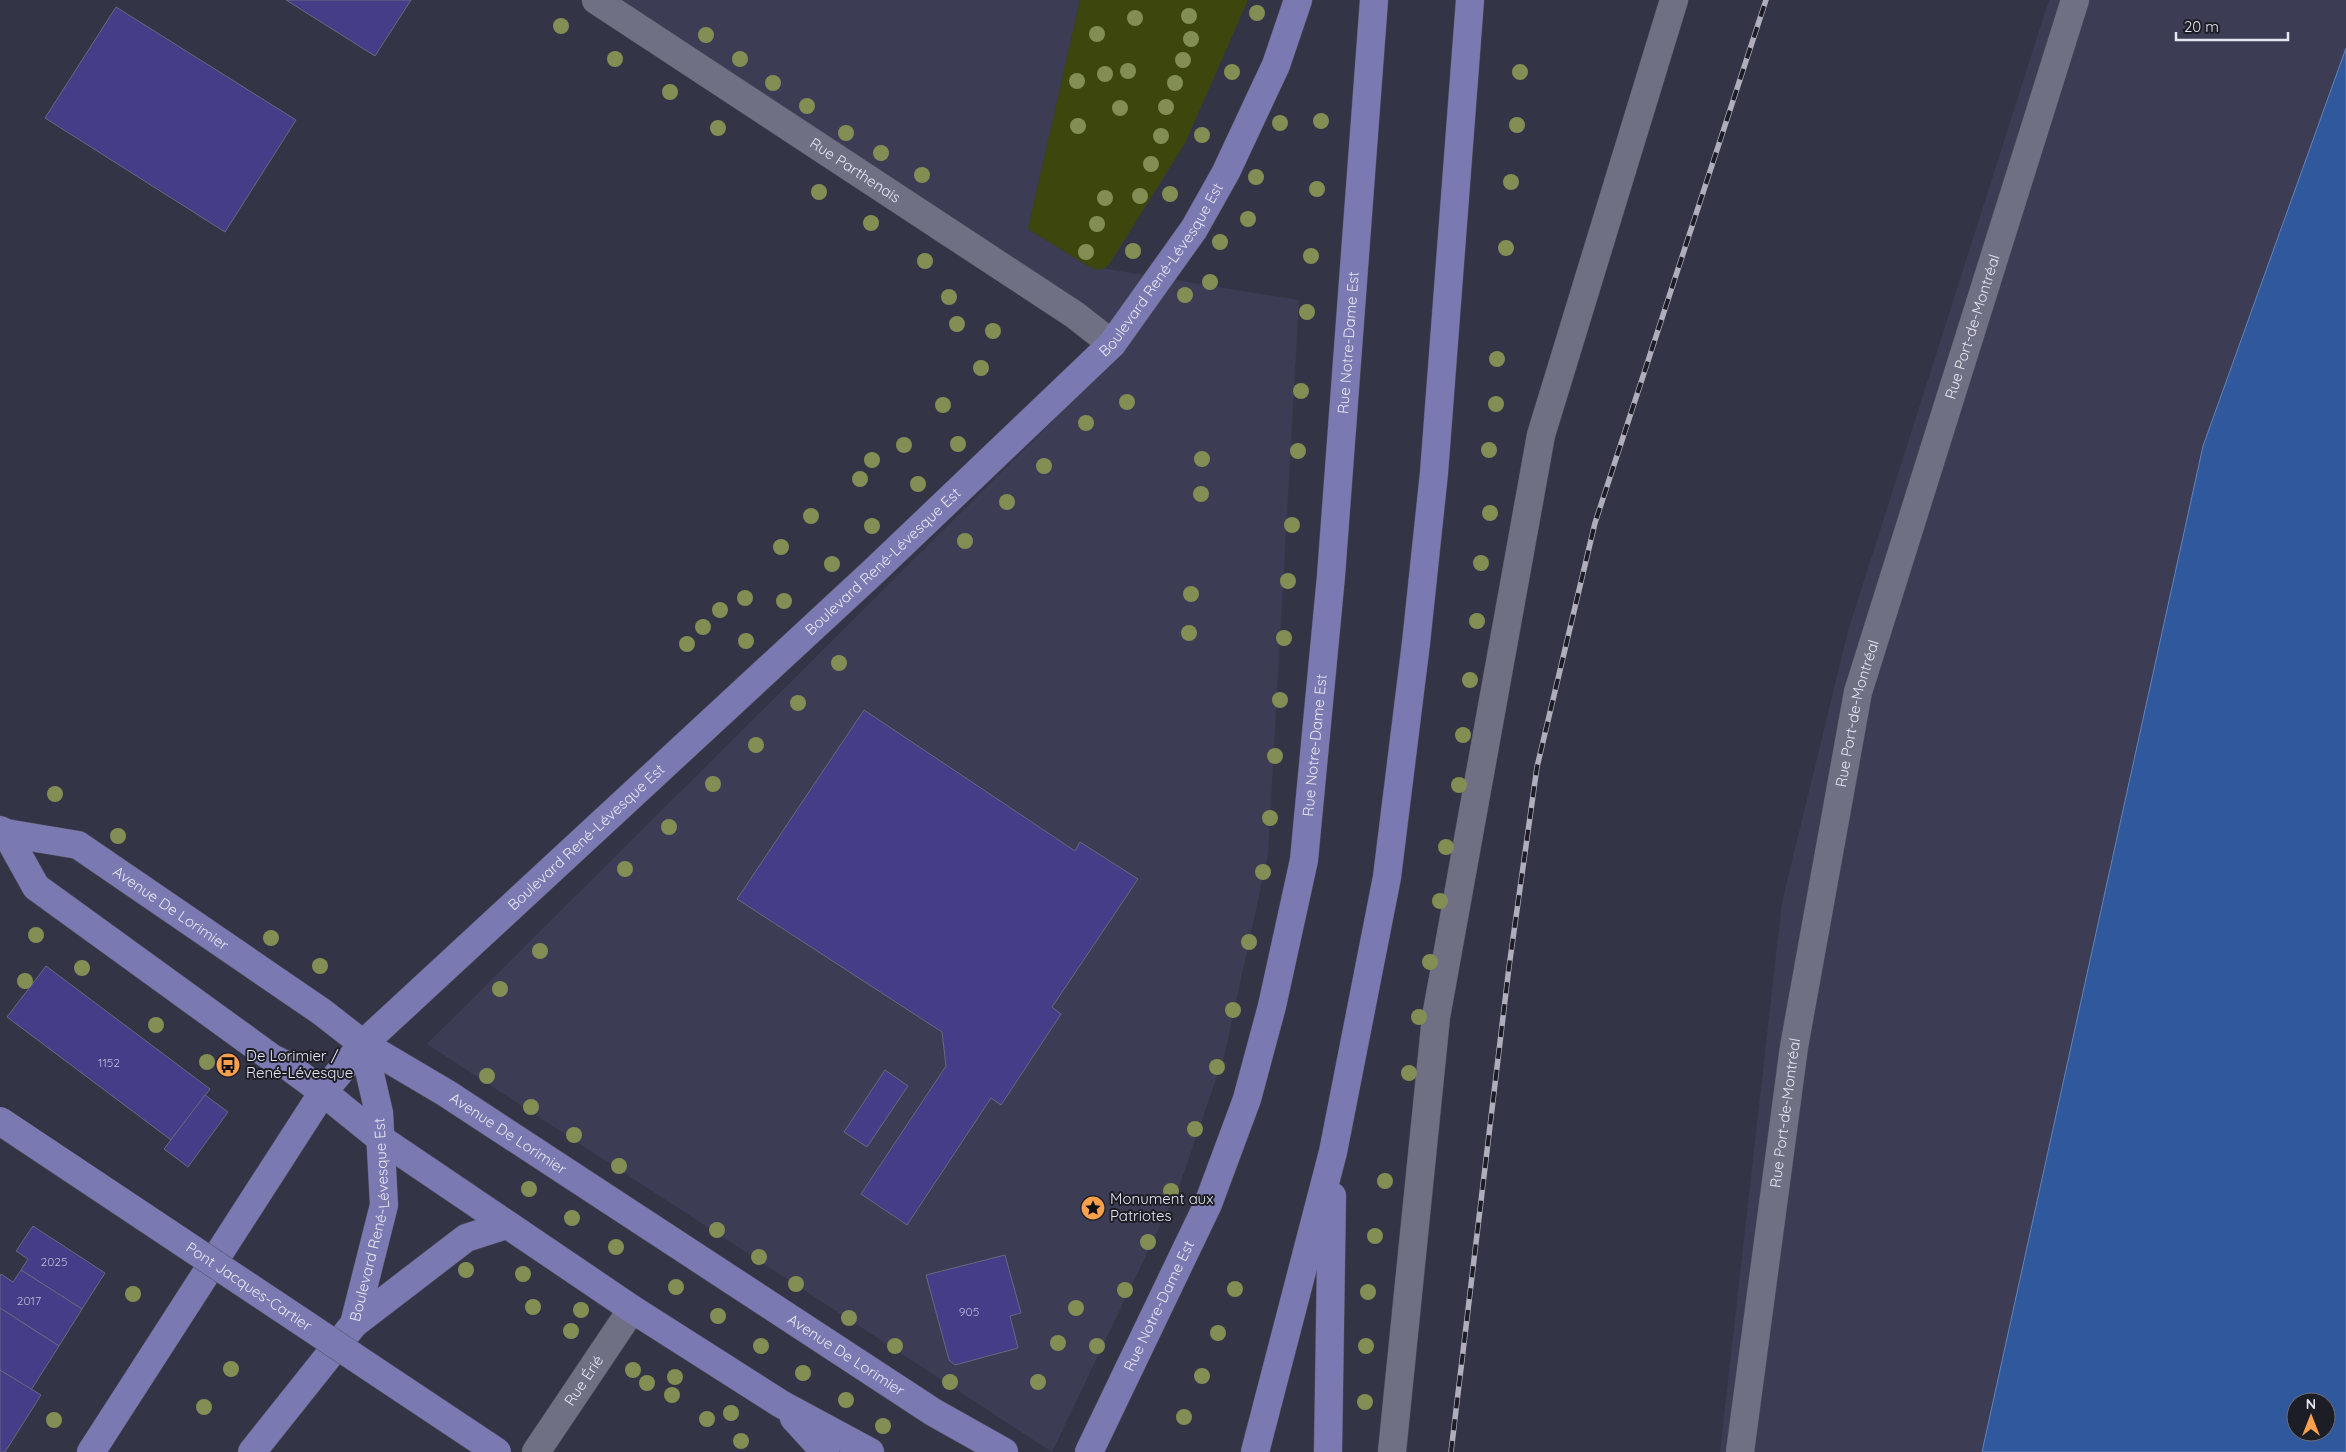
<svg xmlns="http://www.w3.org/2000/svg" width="2346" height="1452" viewBox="0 0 2346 1452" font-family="Quicksand,sans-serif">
	<rect width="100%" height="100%" fill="#343447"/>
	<g fill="#3c3c55">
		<path d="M603 0H1080L1028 229 1088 266 1299 300 1268 854 1225 1053 1180 1184 1052 1452 427 1044 1126 348Z"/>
		<path d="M2049 0H2346V48L2000 1452H1720L1782 902 1848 631Z"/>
	</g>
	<path fill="#3d470d" d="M1080 0H1248L1185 143 1110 263 1105 268 1097 270 1088 266 1028 229Z"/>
	<path fill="#30589c" stroke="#6783b6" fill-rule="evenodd" d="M2346 48V1452H1982L2203 446ZM2296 1402H2326V1432H2296Z"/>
	<g fill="#463d88" stroke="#68687d">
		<path d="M286 0H411L375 56Z"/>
		<path d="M116 7 296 120 225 232 45 118Z"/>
		<path d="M864 710 1075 851 1080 842 1138 879 1052 1007 1061 1014 1001 1105 991 1098 907 1225 861 1194 946 1066 942 1032 737 899Z"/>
		<path d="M46 966 210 1089 171 1140 7 1017Z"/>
		<path d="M885 1070 908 1086 867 1147 844 1132Z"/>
		<path d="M205 1095 228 1112 188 1167 164 1149Z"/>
		<path d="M33 1226 105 1273 82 1309 21 1270 28 1259 16 1251Z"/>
		<path d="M1005 1255 1021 1313 1010 1316 1018 1348 955 1365 949 1360 926 1275Z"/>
		<path d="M21 1270 82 1309 59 1346 0 1308V1276L1 1274 13 1282Z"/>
		<path d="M0 1308 59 1346 31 1390 0 1370Z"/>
		<path d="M0 1370 41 1395 5 1452H0Z"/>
	</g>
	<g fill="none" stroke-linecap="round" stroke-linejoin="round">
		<defs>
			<g id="minor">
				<path id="s1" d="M596 0 1075 315 1112 344"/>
				<path id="s2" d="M536 1452 632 1309"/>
				<path d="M1392 1452 1436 1017 1541 435 1674 0"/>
				<path id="s3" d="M1740 1452 1794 1047 1858 692 2075 0"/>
			</g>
			<g id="major">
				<path id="s4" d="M0 830 6 833 78 845 322 1012 363 1044 446 1093 933 1412 1004 1452"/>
				<path d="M6 833 36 887 272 1058 288 1066 323 1092 381 1139 632 1309 781 1404 870 1452"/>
				<path d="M354 1324 466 1238 506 1225"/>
				<path d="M794 1418 825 1452"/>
				<path id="s5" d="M91 1452 323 1092 363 1044 873 572 1112 344 1194 229 1226 172 1276 65 1298 0"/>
				<path id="s6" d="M252 1452 354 1324 384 1205 379 1113 363 1044"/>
				<path id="s7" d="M1089 1452 1208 1204 1247 1099 1272 1006 1304 860 1331 576 1374 0"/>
				<path d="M1255 1452 1333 1152 1387 877 1416 643 1434 473 1470 0"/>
				<path d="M1328 1452 1332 1196"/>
			</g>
		</defs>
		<use href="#minor" stroke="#515060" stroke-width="29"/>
		<use href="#major" stroke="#515060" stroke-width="29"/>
		<use href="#minor" stroke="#707085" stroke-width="28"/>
		<use href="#major" stroke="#7b79b2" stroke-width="28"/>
		<defs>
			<path id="rail" d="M1451 1452 1509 967 1537 767 1595 523 1766 0"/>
		</defs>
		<use href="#rail" stroke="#aeaebc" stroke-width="5.5"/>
		<use href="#rail" stroke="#1d1d25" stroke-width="4" stroke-dasharray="11" stroke-linecap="butt"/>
		<defs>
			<g id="major-bridge">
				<path id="s8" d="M0 1121 497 1452"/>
			</g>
		</defs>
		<use href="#major-bridge" stroke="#515060" stroke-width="29" stroke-linecap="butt"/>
		<use href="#major-bridge" stroke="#7b79b2" stroke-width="28"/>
	</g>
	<g fill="#828e53">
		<circle cx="1257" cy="13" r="8"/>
		<circle cx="1189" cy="16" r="8"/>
		<circle cx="1135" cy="18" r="8"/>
		<circle cx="561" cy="26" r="8"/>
		<circle cx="1097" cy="34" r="8"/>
		<circle cx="706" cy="35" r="8"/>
		<circle cx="1191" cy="39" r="8"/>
		<circle cx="615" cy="59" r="8"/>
		<circle cx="740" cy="59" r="8"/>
		<circle cx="1183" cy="60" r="8"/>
		<circle cx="1128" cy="71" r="8"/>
		<circle cx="1232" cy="72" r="8"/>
		<circle cx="1520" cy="72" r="8"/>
		<circle cx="1105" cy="74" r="8"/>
		<circle cx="1077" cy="81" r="8"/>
		<circle cx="773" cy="83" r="8"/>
		<circle cx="1175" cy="83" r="8"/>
		<circle cx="670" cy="92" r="8"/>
		<circle cx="807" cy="106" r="8"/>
		<circle cx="1166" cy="107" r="8"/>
		<circle cx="1120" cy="108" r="8"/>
		<circle cx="1321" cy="121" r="8"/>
		<circle cx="1280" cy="123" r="8"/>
		<circle cx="1517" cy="125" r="8"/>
		<circle cx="1078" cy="126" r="8"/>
		<circle cx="718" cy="128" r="8"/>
		<circle cx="846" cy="133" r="8"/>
		<circle cx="1202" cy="135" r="8"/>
		<circle cx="1161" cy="136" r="8"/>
		<circle cx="881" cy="153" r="8"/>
		<circle cx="1151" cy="164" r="8"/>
		<circle cx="922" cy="175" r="8"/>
		<circle cx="1256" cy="177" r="8"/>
		<circle cx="1511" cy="182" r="8"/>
		<circle cx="1317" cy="189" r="8"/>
		<circle cx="819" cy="192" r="8"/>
		<circle cx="1170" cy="194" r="8"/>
		<circle cx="1140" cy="196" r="8"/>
		<circle cx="1105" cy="198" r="8"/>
		<circle cx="1248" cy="219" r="8"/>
		<circle cx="871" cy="223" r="8"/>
		<circle cx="1097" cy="224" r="8"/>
		<circle cx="1220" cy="242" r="8"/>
		<circle cx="1506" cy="248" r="8"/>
		<circle cx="1133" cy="251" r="8"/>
		<circle cx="1086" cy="252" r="8"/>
		<circle cx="1311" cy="256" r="8"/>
		<circle cx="925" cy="261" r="8"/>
		<circle cx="1210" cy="282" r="8"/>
		<circle cx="1185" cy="295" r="8"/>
		<circle cx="949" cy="297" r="8"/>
		<circle cx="1307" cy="312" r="8"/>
		<circle cx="957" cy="324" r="8"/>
		<circle cx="993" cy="331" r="8"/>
		<circle cx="1497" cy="359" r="8"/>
		<circle cx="981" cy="368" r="8"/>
		<circle cx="1301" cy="391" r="8"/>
		<circle cx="1127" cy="402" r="8"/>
		<circle cx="1496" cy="404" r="8"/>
		<circle cx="943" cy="405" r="8"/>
		<circle cx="1086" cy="423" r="8"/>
		<circle cx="958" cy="444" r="8"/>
		<circle cx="904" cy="445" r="8"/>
		<circle cx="1489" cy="450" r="8"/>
		<circle cx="1298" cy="451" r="8"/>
		<circle cx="1202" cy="459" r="8"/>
		<circle cx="872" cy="460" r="8"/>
		<circle cx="1044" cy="466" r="8"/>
		<circle cx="860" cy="479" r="8"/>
		<circle cx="918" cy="484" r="8"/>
		<circle cx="1201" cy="494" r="8"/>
		<circle cx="1007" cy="502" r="8"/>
		<circle cx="1490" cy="513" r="8"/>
		<circle cx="811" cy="516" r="8"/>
		<circle cx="1292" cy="525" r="8"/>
		<circle cx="872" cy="526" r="8"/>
		<circle cx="965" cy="541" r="8"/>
		<circle cx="781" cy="547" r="8"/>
		<circle cx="1481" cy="563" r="8"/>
		<circle cx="832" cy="564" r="8"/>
		<circle cx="1288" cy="581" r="8"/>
		<circle cx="1191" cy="594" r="8"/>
		<circle cx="745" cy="598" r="8"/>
		<circle cx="784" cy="601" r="8"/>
		<circle cx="720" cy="610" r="8"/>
		<circle cx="1477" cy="621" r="8"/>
		<circle cx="703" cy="627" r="8"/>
		<circle cx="1189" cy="633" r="8"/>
		<circle cx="1284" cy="638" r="8"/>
		<circle cx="746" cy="641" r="8"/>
		<circle cx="687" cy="644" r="8"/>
		<circle cx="839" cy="663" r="8"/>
		<circle cx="1470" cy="680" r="8"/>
		<circle cx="1280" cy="700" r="8"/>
		<circle cx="798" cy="703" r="8"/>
		<circle cx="1463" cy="735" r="8"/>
		<circle cx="756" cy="745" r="8"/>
		<circle cx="1275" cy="756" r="8"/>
		<circle cx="713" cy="784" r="8"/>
		<circle cx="1459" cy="785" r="8"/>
		<circle cx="55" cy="794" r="8"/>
		<circle cx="1270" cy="818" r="8"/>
		<circle cx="669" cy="827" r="8"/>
		<circle cx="118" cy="836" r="8"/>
		<circle cx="1446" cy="847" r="8"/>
		<circle cx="625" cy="869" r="8"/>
		<circle cx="1263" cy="872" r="8"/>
		<circle cx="1440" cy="901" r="8"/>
		<circle cx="36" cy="935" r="8"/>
		<circle cx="271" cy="938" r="8"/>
		<circle cx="1249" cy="942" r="8"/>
		<circle cx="540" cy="951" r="8"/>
		<circle cx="1430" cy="962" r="8"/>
		<circle cx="320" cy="966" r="8"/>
		<circle cx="82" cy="968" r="8"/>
		<circle cx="25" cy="981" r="8"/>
		<circle cx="500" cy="989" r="8"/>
		<circle cx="1233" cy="1010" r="8"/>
		<circle cx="1419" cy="1017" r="8"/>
		<circle cx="156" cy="1025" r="8"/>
		<circle cx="207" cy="1062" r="8"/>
		<circle cx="1217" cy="1067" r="8"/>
		<circle cx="1409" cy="1073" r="8"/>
		<circle cx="487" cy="1076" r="8"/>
		<circle cx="531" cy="1107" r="8"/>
		<circle cx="1195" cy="1129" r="8"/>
		<circle cx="574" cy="1135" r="8"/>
		<circle cx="619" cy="1166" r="8"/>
		<circle cx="1385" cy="1181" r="8"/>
		<circle cx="529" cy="1189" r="8"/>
		<circle cx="1171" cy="1191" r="8"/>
		<circle cx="572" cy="1218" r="8"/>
		<circle cx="717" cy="1230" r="8"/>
		<circle cx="1375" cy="1236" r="8"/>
		<circle cx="1148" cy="1242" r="8"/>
		<circle cx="616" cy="1247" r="8"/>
		<circle cx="759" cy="1257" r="8"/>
		<circle cx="466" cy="1270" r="8"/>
		<circle cx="523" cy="1274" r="8"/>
		<circle cx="796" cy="1284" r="8"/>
		<circle cx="676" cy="1287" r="8"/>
		<circle cx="1235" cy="1289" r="8"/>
		<circle cx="1125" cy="1290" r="8"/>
		<circle cx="1368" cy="1292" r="8"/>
		<circle cx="133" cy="1294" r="8"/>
		<circle cx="533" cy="1307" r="8"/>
		<circle cx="1076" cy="1308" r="8"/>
		<circle cx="581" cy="1310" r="8"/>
		<circle cx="718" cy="1316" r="8"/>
		<circle cx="849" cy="1318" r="8"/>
		<circle cx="571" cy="1331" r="8"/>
		<circle cx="1218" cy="1333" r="8"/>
		<circle cx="1058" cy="1343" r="8"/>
		<circle cx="761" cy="1346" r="8"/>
		<circle cx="895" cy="1346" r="8"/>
		<circle cx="1097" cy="1346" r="8"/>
		<circle cx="1366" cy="1346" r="8"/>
		<circle cx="231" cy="1369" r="8"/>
		<circle cx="633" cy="1370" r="8"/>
		<circle cx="803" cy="1373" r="8"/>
		<circle cx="1202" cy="1376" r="8"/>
		<circle cx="675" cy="1377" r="8"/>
		<circle cx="950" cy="1382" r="8"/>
		<circle cx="1038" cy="1382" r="8"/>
		<circle cx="647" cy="1383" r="8"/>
		<circle cx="672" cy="1395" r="8"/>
		<circle cx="846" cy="1400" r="8"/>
		<circle cx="1365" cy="1402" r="8"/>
		<circle cx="204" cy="1407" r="8"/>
		<circle cx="731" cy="1413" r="8"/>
		<circle cx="1184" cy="1417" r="8"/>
		<circle cx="707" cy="1419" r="8"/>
		<circle cx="54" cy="1420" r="8"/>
		<circle cx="883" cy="1426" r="8"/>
		<circle cx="741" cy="1441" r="8"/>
	</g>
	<defs>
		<symbol id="bus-disc" viewBox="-11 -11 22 22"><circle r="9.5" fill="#f8a04b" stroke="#1d1d25"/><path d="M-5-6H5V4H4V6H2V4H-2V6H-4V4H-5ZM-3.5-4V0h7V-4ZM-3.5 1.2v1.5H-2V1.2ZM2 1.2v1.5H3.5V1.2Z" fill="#111"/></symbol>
		<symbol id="sight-disc" viewBox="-11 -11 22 22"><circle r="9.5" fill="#f8a04b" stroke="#1d1d25"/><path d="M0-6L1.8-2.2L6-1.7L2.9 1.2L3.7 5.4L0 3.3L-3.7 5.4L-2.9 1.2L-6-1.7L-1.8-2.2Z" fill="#111"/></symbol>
	</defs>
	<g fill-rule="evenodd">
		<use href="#bus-disc" x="214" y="1051" width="28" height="28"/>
		<use href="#sight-disc" x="1079" y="1194" width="28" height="28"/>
	</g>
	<g text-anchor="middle" stroke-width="4" stroke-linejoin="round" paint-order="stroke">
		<g font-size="12" fill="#bebcd8">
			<text x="109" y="1067">1152</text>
			<text x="54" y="1266">2025</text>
			<text x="29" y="1305">2017</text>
			<text x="969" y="1316">905</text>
		</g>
		<g font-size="15" fill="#e6e6f3" stroke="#1d1d25">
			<text dy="5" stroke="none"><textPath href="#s1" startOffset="310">Rue Parthenais</textPath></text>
			<text dy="5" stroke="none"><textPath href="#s5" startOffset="1605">Boulevard René-Lévesque Est</textPath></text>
			<text dy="5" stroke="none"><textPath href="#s3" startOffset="1152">Rue Port-de-Montréal</textPath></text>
			<text dy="5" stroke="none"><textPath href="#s7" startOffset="1152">Rue Notre-Dame Est</textPath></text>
			<text dy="5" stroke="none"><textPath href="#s5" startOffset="1200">Boulevard René-Lévesque Est</textPath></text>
			<text dy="5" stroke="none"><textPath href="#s3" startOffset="748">Rue Port-de-Montréal</textPath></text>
			<text dy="5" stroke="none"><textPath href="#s7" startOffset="748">Rue Notre-Dame Est</textPath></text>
			<text dy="5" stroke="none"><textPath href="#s5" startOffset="795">Boulevard René-Lévesque Est</textPath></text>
			<text dy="5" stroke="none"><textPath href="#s4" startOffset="192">Avenue De Lorimier</textPath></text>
			<text dy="5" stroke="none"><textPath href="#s3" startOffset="342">Rue Port-de-Montréal</textPath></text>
			<text dy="5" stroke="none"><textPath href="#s4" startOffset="598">Avenue De Lorimier</textPath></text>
			<text dy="5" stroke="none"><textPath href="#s6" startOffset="270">Boulevard René-Lévesque Est</textPath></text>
			<text dy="5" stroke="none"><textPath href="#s8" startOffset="299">Pont Jacques-Cartier</textPath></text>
			<text dy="5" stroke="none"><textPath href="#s7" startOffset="162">Rue Notre-Dame Est</textPath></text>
			<text dy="5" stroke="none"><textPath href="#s4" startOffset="1002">Avenue De Lorimier</textPath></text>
			<text dy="5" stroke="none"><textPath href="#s2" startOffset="86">Rue Érié</textPath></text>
		</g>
		<g font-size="15" fill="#e6e6f3" stroke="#1d1d25" text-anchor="start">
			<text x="246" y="1061">De Lorimier /<tspan x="246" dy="17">René-Lévesque</tspan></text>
			<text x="1110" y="1204">Monument aux<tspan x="1110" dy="17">Patriotes</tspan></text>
		</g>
	</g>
	<g transform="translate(2311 1417)"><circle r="24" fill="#1d1d25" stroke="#6d6d77"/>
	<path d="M0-4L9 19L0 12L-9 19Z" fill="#f8a04b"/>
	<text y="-8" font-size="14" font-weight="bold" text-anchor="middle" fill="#e6e6f3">N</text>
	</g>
	<path d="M2176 32v8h112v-8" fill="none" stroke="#e6e6f3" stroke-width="2.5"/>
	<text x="2184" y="32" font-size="15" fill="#e6e6f3" stroke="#1d1d25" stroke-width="4" paint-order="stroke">20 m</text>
</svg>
